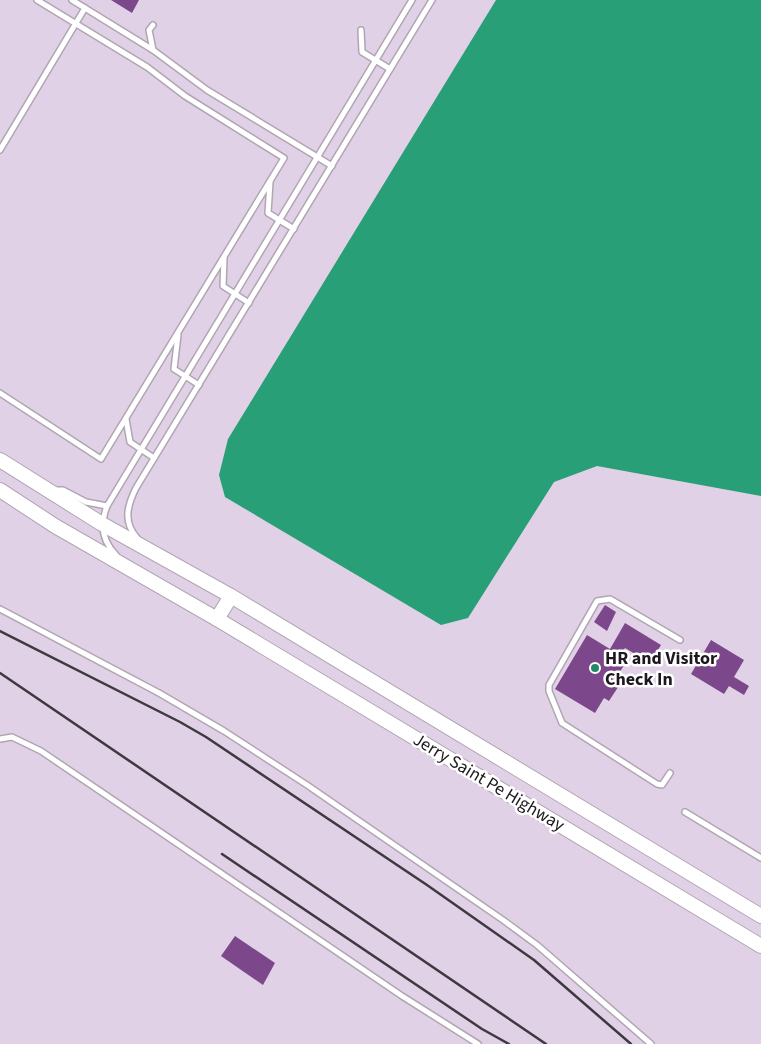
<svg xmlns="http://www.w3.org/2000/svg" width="761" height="1044" viewBox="0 0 761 1044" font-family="'Source Sans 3',sans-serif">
	<rect width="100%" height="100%" fill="#ebe0ee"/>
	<rect fill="#e1d1e6" x="0" y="0" width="761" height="1044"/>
	<path fill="#289f77" d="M496 0H761V496L597 466 554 482 468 618 441 625 225 497 219 475 228 439Z"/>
	<g fill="#7d488b">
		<path d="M111 0H139L132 13Z"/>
		<path d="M605 605 616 612 607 631 594 622Z"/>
		<path d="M625 623 661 645 650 663 625 648 621 655 628 659 616 678 622 681 609 701 604 698 595 713 555 689 587 635 610 649Z"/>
		<path d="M711 640 744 660 734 677 749 686 744 695 729 686 724 694 691 674Z"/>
		<path d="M235 936 275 963 263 985 221 956Z"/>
	</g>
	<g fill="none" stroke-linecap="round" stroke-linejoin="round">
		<defs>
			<g id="service">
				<path d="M72 0 153 50 207 90 332 166"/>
				<path d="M153 25 149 30 153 50"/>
				<path d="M361 30 362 52 390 69"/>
				<path d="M0 150 85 8"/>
				<path d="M270 182 268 213 294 229"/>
				<path d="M224 258 223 286 249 303"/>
				<path d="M178 335 174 369 199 385"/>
				<path d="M0 393 101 459 284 158 185 96 147 67 37 0"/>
				<path d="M126 419 130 442 154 458"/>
				<path d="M56 490H63L86 502 107 506"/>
				<path d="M137 538C123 522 127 506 136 488L432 0"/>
				<path d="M116 555C102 541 100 524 107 506L412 0"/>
				<path d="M0 609 159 693 224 731 307 785 503 920 537 945 651 1044"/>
				<path d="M0 739 12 737 41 751 402 996 478 1044"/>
				<path d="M670 773 662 785 657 784 562 723 549 691V685L597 601 610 599 680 640"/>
				<path d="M685 812 761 858"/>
			</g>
			<g id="secondary">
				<path d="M0 460 102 524 231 596 761 916"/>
				<path d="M0 490 55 526 217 619 761 946"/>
				<path d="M217 619 231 596"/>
			</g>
		</defs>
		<use href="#service" stroke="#b0a6b3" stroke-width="8"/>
		<use href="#secondary" stroke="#b0a6b3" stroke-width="16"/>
		<use href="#service" stroke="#fff" stroke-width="5"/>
		<use href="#secondary" stroke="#fff" stroke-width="14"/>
		<g stroke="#3e3940" stroke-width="2.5">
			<path d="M0 631 180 722 206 737 427 885 534 960 631 1044"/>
			<path d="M0 673 546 1044"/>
			<path d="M222 854 482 1029 509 1044"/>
		</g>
	</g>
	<circle fill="#228a67" stroke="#fff" stroke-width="2" cx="595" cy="668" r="5"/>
	<g text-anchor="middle" stroke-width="5" stroke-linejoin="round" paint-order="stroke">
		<g font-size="18" font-weight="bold" fill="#1c181d" stroke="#fff" text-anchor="start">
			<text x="605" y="664">HR and Visitor<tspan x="605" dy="21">Check In</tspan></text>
		</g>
		<g font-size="18" fill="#1c181d" stroke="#fff">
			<text transform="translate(489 782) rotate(31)" y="6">Jerry Saint Pe Highway</text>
		</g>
	</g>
</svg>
